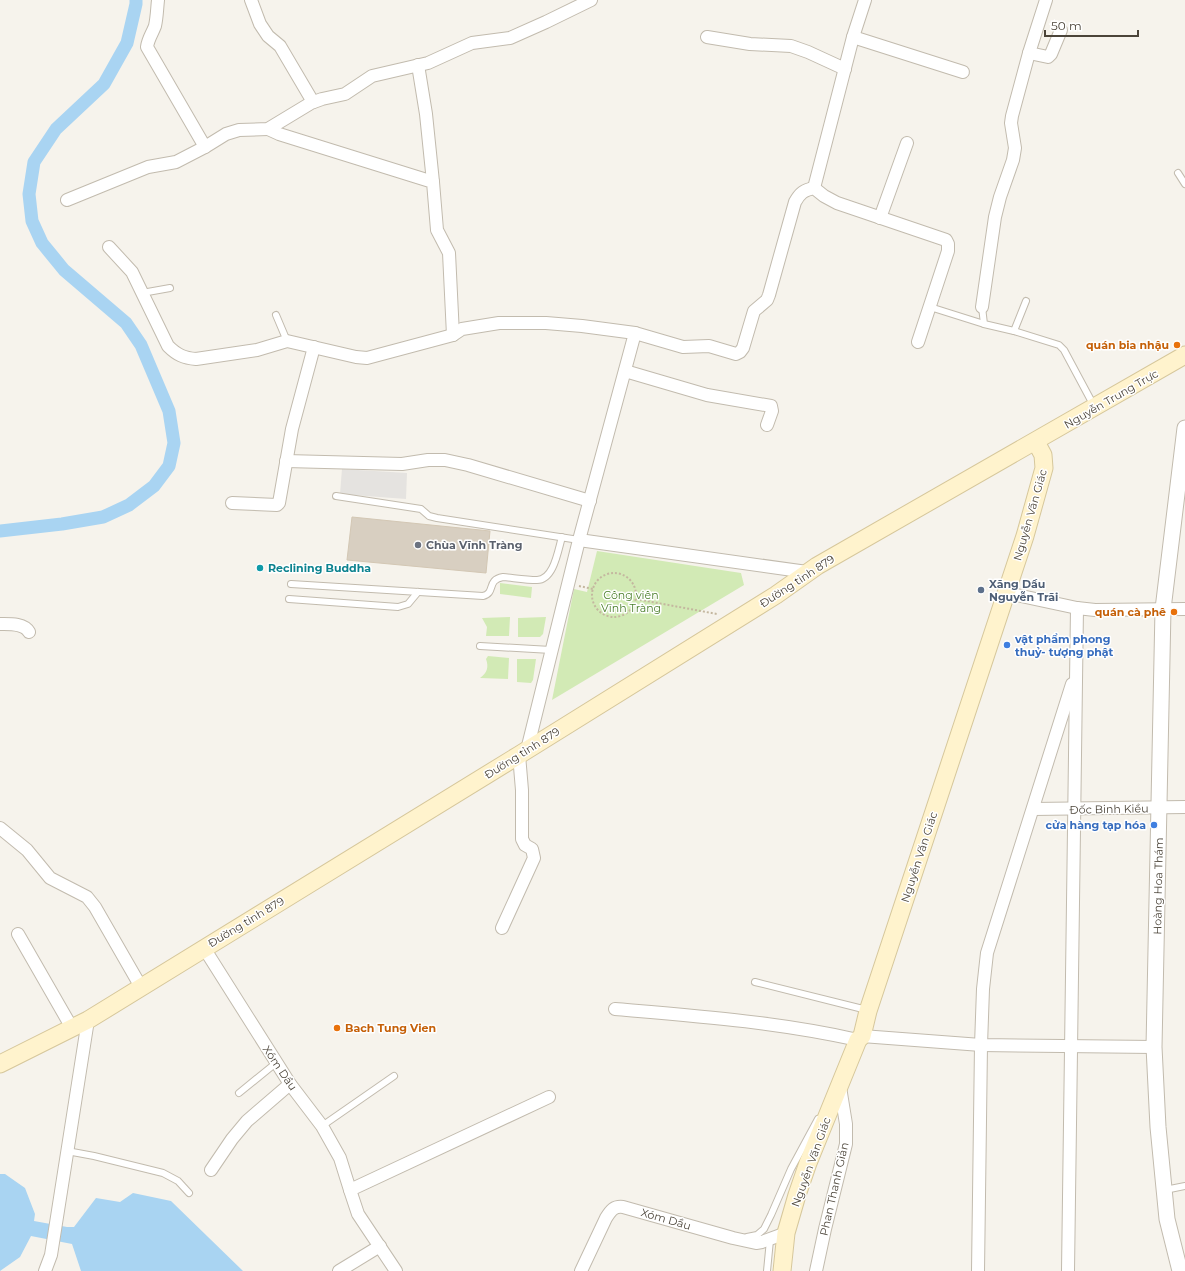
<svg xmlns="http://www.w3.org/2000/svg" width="1185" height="1271" viewBox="0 0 1185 1271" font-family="Montserrat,sans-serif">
	<rect width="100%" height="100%" fill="#f6f3ec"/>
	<g fill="#d2eab5">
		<path d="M597 551 741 573 744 585 552 700 574 589 587 592Z"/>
		<path d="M500 583 532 587 531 598 500 594Z"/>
		<path d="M510 617 509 636H486L487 627 482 618Z"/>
		<path d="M546 617 543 634 540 637H518V618Z"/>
		<path d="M488 656 509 658 508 679 480 678C487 673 489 667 486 659Z"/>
		<path d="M517 659H536L533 680 531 683 517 682Z"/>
	</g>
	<path fill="#e5e3e0" d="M342 469 407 473 406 499 340 494Z"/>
	<path fill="#a9d4f2" d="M0 1174H5L25 1188 35 1214 34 1221 67 1227H74L96 1198 120 1202 133 1193 171 1201 243 1271H81L72 1244 31 1236 20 1257 0 1271Z"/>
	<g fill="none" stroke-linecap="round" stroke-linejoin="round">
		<path stroke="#a9d4f2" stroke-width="13" d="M0 531 62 524 103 517 129 505 154 486 169 466 174 443 169 411 141 345 126 323 64 270 42 243 32 221 29 194 34 162 56 129 104 84 127 43 136 4V0"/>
	</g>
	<path fill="#d8cfc1" stroke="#d3c7b4" d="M352 517 490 531 486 573 347 560Z"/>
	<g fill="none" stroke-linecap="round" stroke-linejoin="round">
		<defs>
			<g id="service">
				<path d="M1178 173 1185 184"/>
				<path d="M142 293 170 288"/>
				<path d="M930 307 984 324"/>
				<path d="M982 307 984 324 1014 331 1059 345 1064 350 1094 406"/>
				<path d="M276 315 287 341"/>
				<path d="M1014 331 1026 301"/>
				<path d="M336 496 421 509 429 516 437 518 579 540"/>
				<path d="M291 584 483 596C496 593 486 580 503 577 514 578 526 580 537 580 554 580 558 550 562 537"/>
				<path d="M289 599 398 607 408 604 418 592"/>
				<path d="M480 646 551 650"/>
				<path d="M755 982 867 1010"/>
				<path d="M239 1093 276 1063"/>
				<path d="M322 1126 394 1076"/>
				<path d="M67 1151 94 1156 163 1173 178 1181 189 1193"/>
				<path d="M1165 1190 1185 1186"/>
				<path d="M747 1237 757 1235 764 1229 771 1215 791 1169 818 1119"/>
				<path d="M767 1271 770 1240"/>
			</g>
			<g id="minor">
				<path d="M158 0C157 9 157 17 155 26 152 34 148 39 147 47L205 147"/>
				<path d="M251 0 260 24 268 36 280 46 313 102"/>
				<path d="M707 37 750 44 791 46 808 52 845 69"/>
				<path d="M853 37 963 72"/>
				<path d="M1029 53 1048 57 1051 54 1061 30"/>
				<path d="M418 65 426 114 433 182"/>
				<path d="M268 129 279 134 433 182 437 230 449 253 453 335"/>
				<path d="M814 188 853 37 865 0"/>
				<path d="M67 200 148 167 176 162 205 147 226 134 239 130 268 129 311 103 322 99 345 94 372 76 428 63 472 43 510 38 546 22 591 0"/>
				<path d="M880 218 907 143"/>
				<path d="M109 247 132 272 168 346C177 355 184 358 196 359L257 350 287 341 356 357 367 358 453 335 462 329 499 323H546L582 326 635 333 579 540"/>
				<path d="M982 307 995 217 1000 197 1013 160 1015 148 1011 123 1012 116 1029 53 1046 0"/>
				<path d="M635 333 683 347 709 346 736 354 740 352 743 348 754 311 767 300 769 295 795 202C800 193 804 190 814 188L824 196 837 203 946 240 948 244V251L918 342"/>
				<path d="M625 371 707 395 771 406 772 411 767 425"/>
				<path d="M286 461 402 464 428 460H445L468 465 590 501"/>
				<path d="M232 503 277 505 279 503 292 429 314 347"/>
				<path d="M1007 593 1077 608 1095 610 1185 609"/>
				<path d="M0 624C9 624 24 623 29 632"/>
				<path d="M527 750 579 540 807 572"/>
				<path d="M1033 809 1185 807"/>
				<path d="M0 828 27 850 50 878 87 897 95 907 141 987"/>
				<path d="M502 928 534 858 532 849 525 845 522 839V790L519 755"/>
				<path d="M18 934 72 1028"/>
				<path d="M204 948 290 1084 322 1126 340 1158 350 1190"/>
				<path d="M615 1009C697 1016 778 1022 858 1040"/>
				<path d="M862 1036 981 1045 1154 1047"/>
				<path d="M211 1170 232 1139 247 1121 290 1084"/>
				<path d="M45 1271 51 1255 88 1020"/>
				<path d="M339 1271 380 1246"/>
				<path d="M396 1271 358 1214 350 1190 549 1097"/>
				<path d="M581 1271 606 1218C611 1210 614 1206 623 1207L733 1238 756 1243 762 1242 786 1233"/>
				<path d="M816 1271 825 1229 846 1144V1124L840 1087"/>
				<path d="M978 1271 981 1045 983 989 987 953 1072 684"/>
				<path d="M1068 1271 1077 608"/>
			</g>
			<path id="tertiary" d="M1180 1271 1167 1219 1158 1127 1154 1047 1163 609 1185 428"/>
			<g id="secondary">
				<path d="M0 1064 88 1020 519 755 776 595 817 566 1185 355"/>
				<path d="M782 1271 786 1233 797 1195 808 1163 858 1040 862 1036 868 1011 1025 536 1044 468 1043 455 1036 442"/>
			</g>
		</defs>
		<use href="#service" stroke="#c2bbae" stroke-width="8"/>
		<use href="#minor" stroke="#c2bbae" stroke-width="14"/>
		<use href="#tertiary" stroke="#c2bbae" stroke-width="17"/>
		<use href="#secondary" stroke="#d6c79b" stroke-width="19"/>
		<g stroke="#c4b79f" stroke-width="2" stroke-dasharray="2 2" stroke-linecap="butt">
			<circle cx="614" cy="595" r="22"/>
			<path d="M579 586 593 589"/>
			<path d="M636 599 717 614"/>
		</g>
		<use href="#service" stroke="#fff" stroke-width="6"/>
		<use href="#minor" stroke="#fff" stroke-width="12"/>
		<use href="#tertiary" stroke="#fff" stroke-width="15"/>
		<use href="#secondary" stroke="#fff3cd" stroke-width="17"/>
	</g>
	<g fill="#e8710a" stroke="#fff" stroke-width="1.5">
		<circle cx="1177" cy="345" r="4"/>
		<circle cx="1174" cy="612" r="4"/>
		<circle cx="337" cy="1028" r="4"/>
	</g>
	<circle fill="#6b7280" stroke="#fff" stroke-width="1.5" cx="418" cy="545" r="4"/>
	<circle fill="#0f9aa8" stroke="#fff" stroke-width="1.5" cx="260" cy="568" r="4"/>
	<circle fill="#5c6f8a" stroke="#fff" stroke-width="1.5" cx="981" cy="590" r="4"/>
	<g fill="#3f7fe0" stroke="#fff" stroke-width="1.5">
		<circle cx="1007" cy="645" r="4"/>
		<circle cx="1154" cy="825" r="4"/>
	</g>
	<g text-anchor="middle" stroke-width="3" stroke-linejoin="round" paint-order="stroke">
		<g font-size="11" font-weight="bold" fill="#c56008" stroke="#fff" text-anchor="end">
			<text x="1169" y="349">quán bia nhậu</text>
			<text x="1166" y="616">quán cà phê</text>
			<text x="345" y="1032" text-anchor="start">Bach Tung Vien</text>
		</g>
		<g font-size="11" fill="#4b4439" stroke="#fff">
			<text transform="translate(1111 399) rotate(-30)" y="4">Nguyễn Trung Trực</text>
			<text transform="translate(1030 515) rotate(-74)" y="4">Nguyễn Văn Giác</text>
			<text transform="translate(797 581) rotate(-33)" y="4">Đường tỉnh 879</text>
			<text transform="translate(522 753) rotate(-32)" y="4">Đường tỉnh 879</text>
			<text transform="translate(1109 809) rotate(-1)" y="4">Đốc Binh Kiều</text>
			<text transform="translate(919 857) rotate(-72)" y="4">Nguyễn Văn Giác</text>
			<text transform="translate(1158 886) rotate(-89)" y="4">Hoàng Hoa Thám</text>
			<text transform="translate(246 922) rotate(-31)" y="4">Đường tỉnh 879</text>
			<text transform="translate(280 1068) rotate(56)" y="4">Xóm Dầu</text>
			<text transform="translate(811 1162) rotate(-70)" y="4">Nguyễn Văn Giác</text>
			<text transform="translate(834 1189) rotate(-77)" y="4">Phan Thanh Giản</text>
			<text transform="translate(666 1219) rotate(16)" y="4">Xóm Dầu</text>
		</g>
		<g font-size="11" font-weight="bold" fill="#5b616d" stroke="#fff" text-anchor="start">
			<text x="426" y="549">Chùa Vĩnh Tràng</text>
		</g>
		<g font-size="11" font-weight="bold" fill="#0d838f" stroke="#fff" text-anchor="start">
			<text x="268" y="572">Reclining Buddha</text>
		</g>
		<g font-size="11" font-weight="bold" fill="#4e5e75" stroke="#fff" text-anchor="start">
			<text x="989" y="588">Xăng Dầu<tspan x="989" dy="13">Nguyễn Trãi</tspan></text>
		</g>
		<g font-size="11" fill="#4a7f2a" stroke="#fff">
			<text x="631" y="599">Công viên<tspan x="631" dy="13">Vĩnh Tràng</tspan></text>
		</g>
		<g font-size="11" font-weight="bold" fill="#366cbe" stroke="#fff" text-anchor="start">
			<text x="1015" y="643">vật phẩm phong<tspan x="1015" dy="13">thuỷ- tượng phật</tspan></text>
			<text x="1146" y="829" text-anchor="end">cửa hàng tạp hóa</text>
		</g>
	</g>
	<path d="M1045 30v6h93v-6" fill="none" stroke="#4b4439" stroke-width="2"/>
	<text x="1051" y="30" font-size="12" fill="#4b4439" stroke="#ffffff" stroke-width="3" paint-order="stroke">50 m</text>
</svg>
